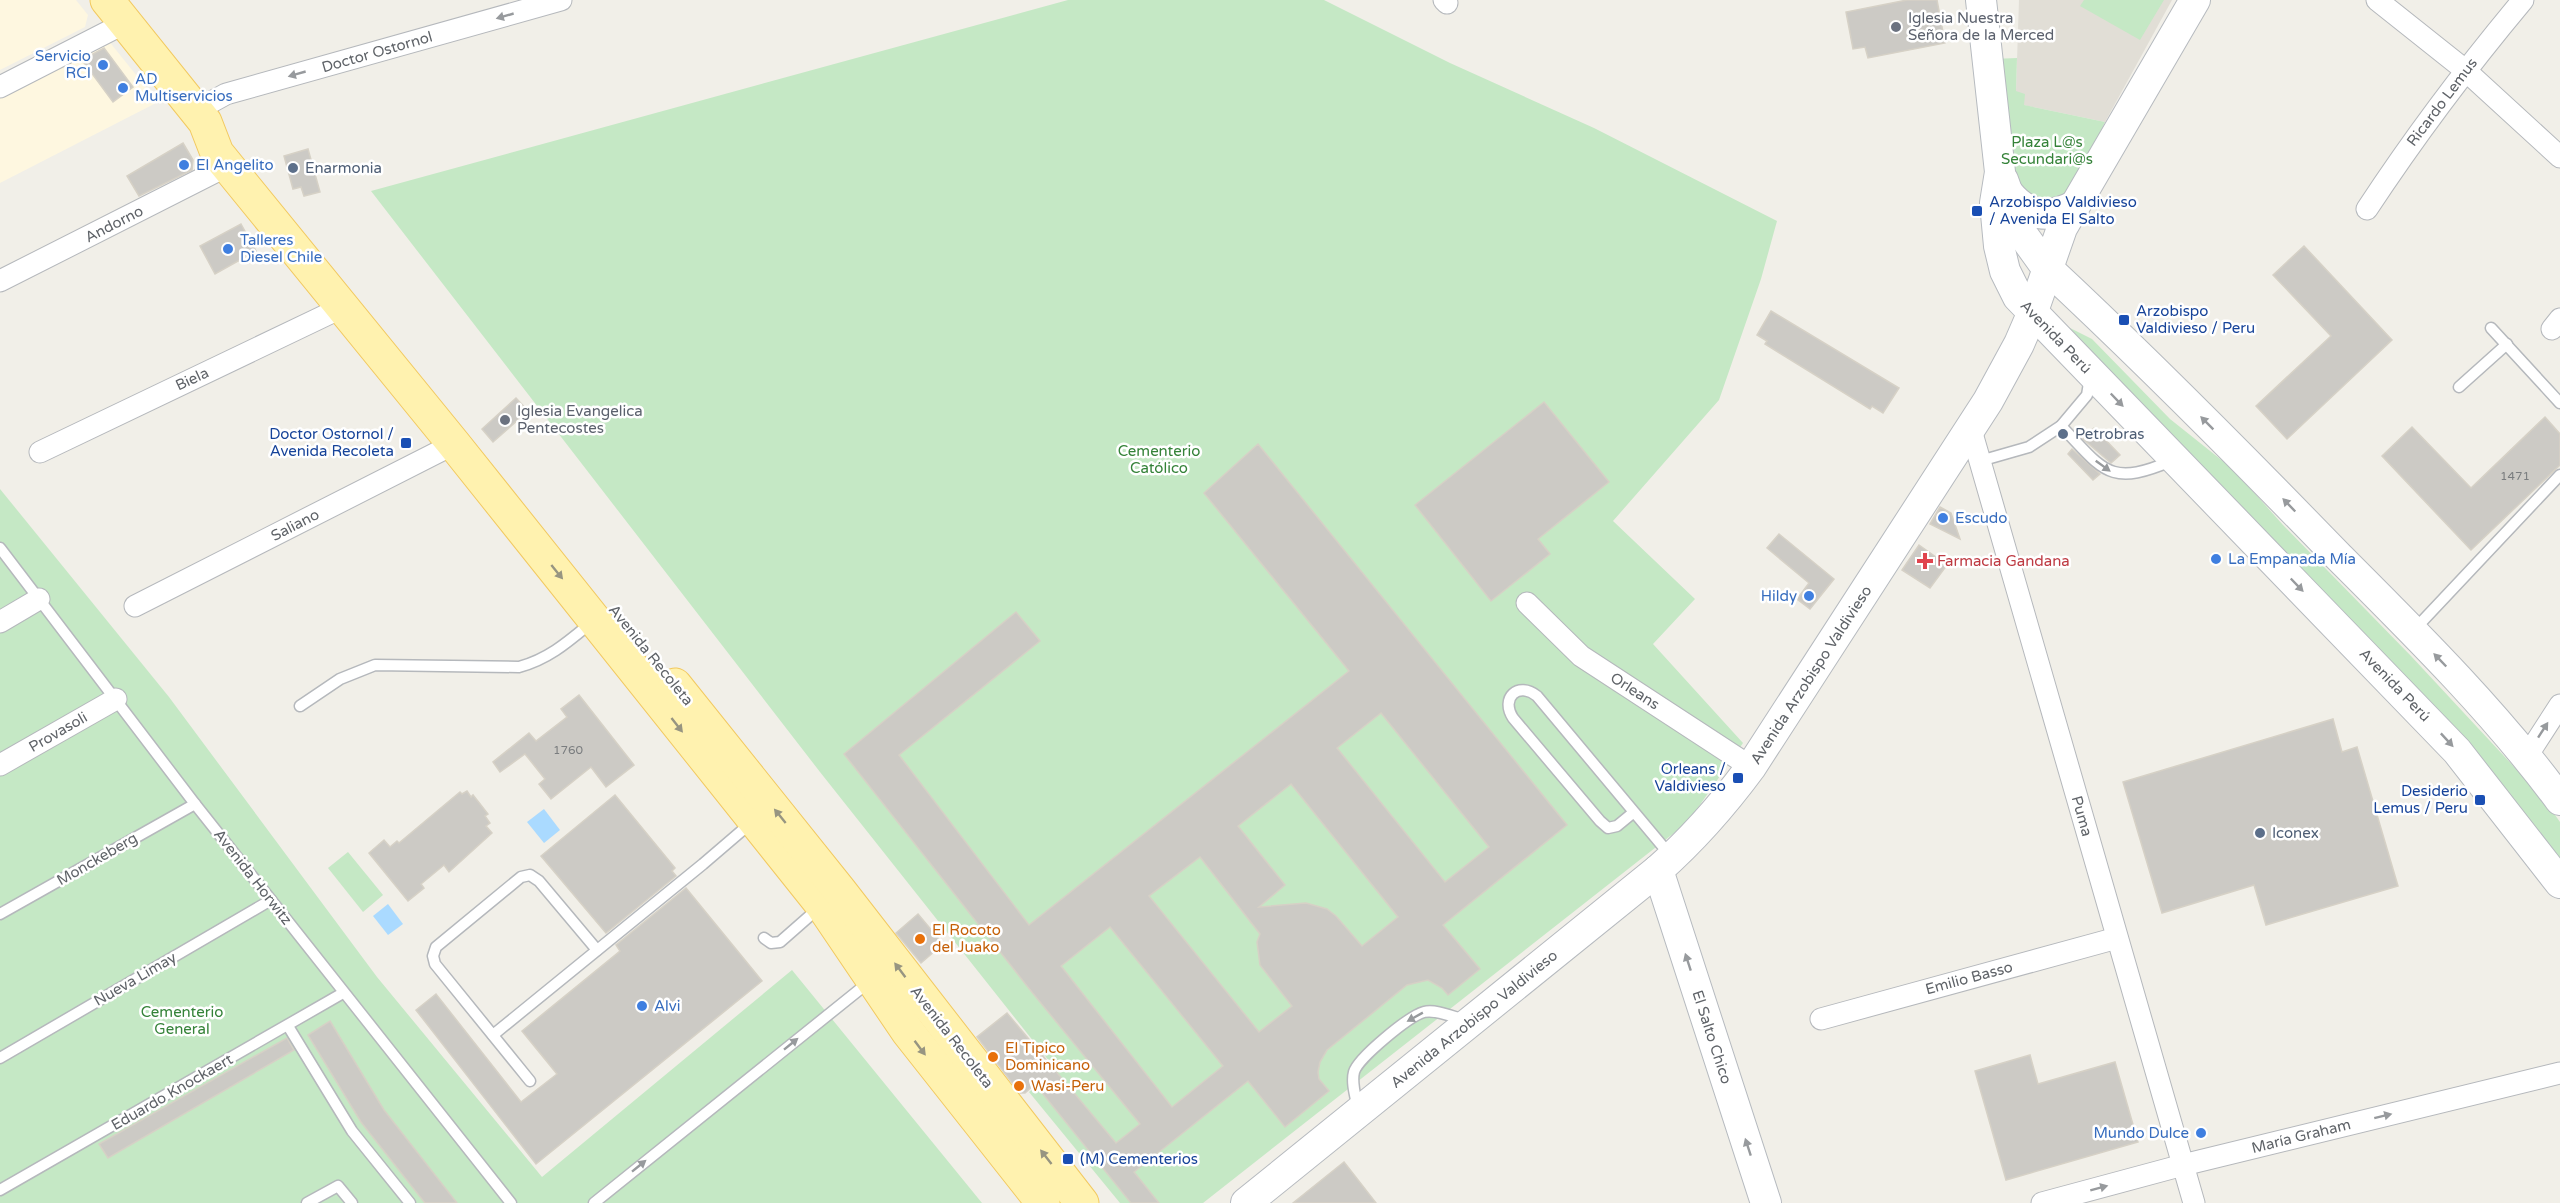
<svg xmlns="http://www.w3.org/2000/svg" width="2560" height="1203" viewBox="0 0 2560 1203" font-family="'Varela Round',sans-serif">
	<rect width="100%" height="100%" fill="#f1efe8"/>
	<g fill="#fef7e0">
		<path d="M0 0H76L88 15 85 27 0 70Z"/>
		<path d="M108 40 158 102 0 183V96Z"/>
	</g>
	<path fill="#e1ded6" d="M2019 0H2172L2105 122 2023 105 2016 91Z"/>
	<g fill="#c5e8c5">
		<path d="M1068 0H1324L1450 63 1594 128 1777 221 1761 279 1719 400 1613 521 1695 599 1653 644 1743 743 1688 822 1203 1203H1120L1029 1092 1057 1071 820 772 371 191Z"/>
		<path d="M2084 0H2164L2140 40 2080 6Z"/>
		<path d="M2017 58 2016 91 2025 94 2024 105 2105 122 2070 197 2045 204 2016 194 1992 59Z"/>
		<path d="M2062 324 2092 339 2170 419 2234 470 2283 525 2411 656 2543 798 2560 822V875Z"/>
		<path d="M0 489 169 697 377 977 542 1177 792 970 982 1203H0Z"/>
		<path d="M348 852 383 895 363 912 328 868Z"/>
	</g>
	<g fill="#aadaff">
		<path d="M544 809 560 830 544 843 527 822Z"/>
		<path d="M388 904 403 924 388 935 373 916Z"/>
	</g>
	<g fill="#cccac5" stroke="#d6d1c6" stroke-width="1.5" fill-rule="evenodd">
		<path d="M1907 0H1937L1945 43 1868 58 1865 47 1853 49 1846 12Z"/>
		<path d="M104 48 133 87 113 102 82 60Z"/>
		<path d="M183 143 193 160 192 170 139 196 127 176Z"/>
		<path d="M308 149 320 192 304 196 301 187 293 189 284 156Z"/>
		<path d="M241 224 256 251 215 274 200 246Z"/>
		<path d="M2304 246 2392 340 2287 439 2256 406 2331 336 2273 275Z"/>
		<path d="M1771 311 1899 388 1883 413 1872 406 1870 409 1765 344 1767 341 1757 335Z"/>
		<path d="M516 398 528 411 493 442 482 429Z"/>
		<path d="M1544 402 1609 482 1538 539 1550 554 1491 601 1415 505Z"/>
		<path d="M2545 417 2560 434V465L2471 550 2382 456 2412 427 2471 488Z"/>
		<path d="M2094 428 2120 455 2111 463 2083 439Z"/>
		<path d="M1258 444 1567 825 1443 925 1480 969 1448 995 1442 988 1428 980 1407 985 1327 1050 1320 1062 1318 1072 1319 1079 1329 1091 1285 1127 1248 1081 1134 1172 1159 1203H1131L1035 1084 1025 1093H1020L977 1037 1007 1013 1116 1143 1140 1124 1031 991 844 754 1016 612 1040 641 899 755 1029 925 1349 671 1204 493ZM1381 713 1489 847 1445 882 1337 748ZM1291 784 1398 917 1362 946 1336 916 1327 909 1306 903 1259 907 1285 885 1238 826ZM1200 857 1260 934 1257 942 1260 965 1292 1006 1259 1032 1149 896ZM1110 927 1223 1066 1172 1107 1061 966Z"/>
		<path d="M2072 449 2100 474 2093 480 2068 454Z"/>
		<path d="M1940 507 1951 513 1960 539 1930 524Z"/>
		<path d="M1779 534 1834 579 1810 609 1797 599 1809 583 1767 548Z"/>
		<path d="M1919 545 1947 565 1930 588 1902 570Z"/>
		<path d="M579 695 634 765 606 787 591 767 551 799 539 784 545 779 525 754 500 772 493 762 529 733 536 741 567 717 561 709Z"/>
		<path d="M2333 719 2342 752 2357 747 2398 886 2266 925 2254 885 2162 913 2123 782Z"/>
		<path d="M467 791 471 797 473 795 488 814 485 816 490 823 486 826 492 833 449 872 444 865 421 884 424 888 408 901 369 853 384 840 390 847 397 841 399 843 460 792 462 794Z"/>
		<path d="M615 795 675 868 672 871 676 876 606 933 541 856Z"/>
		<path d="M686 888 762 981 536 1164 416 1010 436 994 521 1102 557 1074 522 1031 620 951 616 945Z"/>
		<path d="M918 914 943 944 921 963 896 933Z"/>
		<path d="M330 1021 384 1110 457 1203H425L361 1122 308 1035Z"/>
		<path d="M287 1038 294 1050 108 1158 99 1144Z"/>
		<path d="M2030 1055 2038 1084 2115 1062 2138 1142 2006 1180 1975 1071Z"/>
		<path d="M1344 1162 1376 1203H1293Z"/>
	</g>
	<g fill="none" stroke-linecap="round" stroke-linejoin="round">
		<defs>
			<g id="lane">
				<path d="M2491 328 2560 403"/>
				<path d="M2459 387 2507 344"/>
				<path d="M2061 426C2103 469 2108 488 2171 461"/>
				<path d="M1980 461 2029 447 2061 426 2087 395 2090 377"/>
				<path d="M0 548 195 804 511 1203"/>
				<path d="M2414 630 2560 475"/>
				<path d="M300 706 340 679 375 665 519 667C549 659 569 641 592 622"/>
				<path d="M1634 812 1617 826 1608 828 1600 821 1513 718C1500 698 1518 681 1537 696L1670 855"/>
				<path d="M0 914 195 804"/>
				<path d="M764 938 771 943 780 942 821 906"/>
				<path d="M288 1026 352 1131 410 1203"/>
				<path d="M493 1035 703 864 752 822"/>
				<path d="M0 1058 271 900"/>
				<path d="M530 1081 435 964 433 956 436 947 521 877 530 875 539 881 597 950"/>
				<path d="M1358 1109C1356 1098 1351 1083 1354 1072 1358 1058 1409 1016 1424 1012 1436 1009 1453 1017 1465 1020"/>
				<path d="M0 1190 343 993"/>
				<path d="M307 1203 338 1186 352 1203"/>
				<path d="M594 1203 869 982"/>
			</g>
			<g id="street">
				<path d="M1444 0 1447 3"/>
				<path d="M2377 0 2465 70 2560 157"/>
				<path d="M0 87 125 23"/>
				<path d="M195 111 226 94 561 0"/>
				<path d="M2367 209C2415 136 2467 67 2523 0"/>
				<path d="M0 281 227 166"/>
				<path d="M2552 329 2560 319"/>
				<path d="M1971 430 2194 1203"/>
				<path d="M40 452 343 307"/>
				<path d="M1527 603 1581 656 1751 767"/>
				<path d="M135 606 454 444"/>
				<path d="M0 622 39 599"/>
				<path d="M2527 756 2560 705"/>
				<path d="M0 765 116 699"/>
				<path d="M1821 1019 2117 938"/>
				<path d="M2042 1203 2183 1165 2560 1073"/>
			</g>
			<g id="secondary">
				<path d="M1981 0 2000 172 1995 203 1999 246 2005 271 2018 297 2457 751 2560 883"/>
				<path d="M2003 180 2023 235 2046 267C2146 360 2242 457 2337 555 2415 633 2494 711 2560 800"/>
				<path d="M2009 194C2027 216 2049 219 2074 206"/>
				<path d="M1658 870 1766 1203"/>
				<path d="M1246 1203 1658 870C1693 839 1723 805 1751 767L1988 401 2019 344 2032 314 2062 228 2195 0"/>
			</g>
			<g id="primary">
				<path d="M107 0 205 122 217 153 454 444 822 905 908 1032 1043 1203"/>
				<path d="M675 685 840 891 1082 1203"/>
			</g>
		</defs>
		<use href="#lane" stroke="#b5b8bc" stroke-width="13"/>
		<use href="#street" stroke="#b5b8bc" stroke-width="23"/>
		<use href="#secondary" stroke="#b6babf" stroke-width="32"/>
		<use href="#primary" stroke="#f2c960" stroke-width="35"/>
		<use href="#lane" stroke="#fff" stroke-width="10"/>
		<use href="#street" stroke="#fff" stroke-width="21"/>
		<use href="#secondary" stroke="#fff" stroke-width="30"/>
		<use href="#primary" stroke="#fff2af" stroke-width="33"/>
	</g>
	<defs><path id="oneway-solid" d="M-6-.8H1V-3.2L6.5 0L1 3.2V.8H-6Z" transform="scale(1.5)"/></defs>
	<g fill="#979a9d">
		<use href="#oneway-solid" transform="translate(505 16) rotate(164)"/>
		<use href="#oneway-solid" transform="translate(297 74) rotate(164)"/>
		<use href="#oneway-solid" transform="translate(2117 400) rotate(46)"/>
		<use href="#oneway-solid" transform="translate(2207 423) rotate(-135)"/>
		<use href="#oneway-solid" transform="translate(2103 466) rotate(36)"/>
		<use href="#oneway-solid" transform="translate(2289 505) rotate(-134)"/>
		<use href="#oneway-solid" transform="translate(2297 585) rotate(46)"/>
		<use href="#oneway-solid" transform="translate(2440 660) rotate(-134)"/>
		<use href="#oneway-solid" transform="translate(2543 730) rotate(-57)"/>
		<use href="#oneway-solid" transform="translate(2447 740) rotate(47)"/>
		<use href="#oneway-solid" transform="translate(1688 962) rotate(-108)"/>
		<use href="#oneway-solid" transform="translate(1415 1017) rotate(151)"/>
		<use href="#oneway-solid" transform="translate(791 1044) rotate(-39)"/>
		<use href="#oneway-solid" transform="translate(2383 1116) rotate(-14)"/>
		<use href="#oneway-solid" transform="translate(1748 1147) rotate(-108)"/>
		<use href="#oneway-solid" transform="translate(639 1166) rotate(-39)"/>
		<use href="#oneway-solid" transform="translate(2099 1188) rotate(-15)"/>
	</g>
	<g fill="#979581">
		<use href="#oneway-solid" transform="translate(557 572) rotate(51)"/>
		<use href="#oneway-solid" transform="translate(677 725) rotate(52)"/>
		<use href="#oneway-solid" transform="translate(780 816) rotate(-129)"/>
		<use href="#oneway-solid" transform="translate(900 970) rotate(-127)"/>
		<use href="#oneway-solid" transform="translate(920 1048) rotate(53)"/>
		<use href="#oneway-solid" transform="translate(1046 1157) rotate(-128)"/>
	</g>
	<g fill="#6b7280" stroke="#fff" stroke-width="2">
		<circle cx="1896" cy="27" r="6"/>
		<circle cx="505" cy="420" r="6"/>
	</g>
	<g fill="#3f7fe0" stroke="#fff" stroke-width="2">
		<circle cx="103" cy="65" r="6"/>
		<circle cx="123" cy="88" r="6"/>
		<circle cx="184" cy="165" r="6"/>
		<circle cx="228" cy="249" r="6"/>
		<circle cx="1943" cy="518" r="6"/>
		<circle cx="2216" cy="559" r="6"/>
		<circle cx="1809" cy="596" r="6"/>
		<circle cx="642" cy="1006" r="6"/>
		<circle cx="2201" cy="1133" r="6"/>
	</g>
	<g fill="#5c6f8a" stroke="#fff" stroke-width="2">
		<circle cx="293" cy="168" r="6"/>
		<circle cx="2063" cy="434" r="6"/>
		<circle cx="2260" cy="833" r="6"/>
	</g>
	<g fill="#1a4fb4" stroke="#fff" stroke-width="2">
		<rect x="1971" y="205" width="12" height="12" rx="3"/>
		<rect x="2118" y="314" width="12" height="12" rx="3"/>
		<rect x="400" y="437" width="12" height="12" rx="3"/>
		<rect x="1732" y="772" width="12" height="12" rx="3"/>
		<rect x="2474" y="794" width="12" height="12" rx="3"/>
		<rect x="1062" y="1153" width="12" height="12" rx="3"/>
	</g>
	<path fill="#e0444e" stroke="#fff" stroke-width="2" d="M1922 552h6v6h6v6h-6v6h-6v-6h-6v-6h6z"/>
	<g fill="#e8710a" stroke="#fff" stroke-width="2">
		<circle cx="920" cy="939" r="6"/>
		<circle cx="993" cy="1057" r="6"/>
		<circle cx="1019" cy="1086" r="6"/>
	</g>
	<g text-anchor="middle" stroke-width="5" stroke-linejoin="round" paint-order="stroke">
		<g font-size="12" fill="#7a7d7f">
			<text x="2515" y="480">1471</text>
			<text x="568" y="754">1760</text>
		</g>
		<g font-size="15" fill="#5b616d" stroke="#fff" text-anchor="start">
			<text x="1908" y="23">Iglesia Nuestra<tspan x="1908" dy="17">Señora de la Merced</tspan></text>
			<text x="517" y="416">Iglesia Evangelica<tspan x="517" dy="17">Pentecostes</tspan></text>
		</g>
		<g font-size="15" fill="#5f6368" stroke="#fff">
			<text transform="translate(377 52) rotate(-16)" y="5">Doctor Ostornol</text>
			<text transform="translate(2442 102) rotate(-53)" y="5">Ricardo Lemus</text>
			<text transform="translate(114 224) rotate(-27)" y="5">Andorno</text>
			<text transform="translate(2056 337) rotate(46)" y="5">Avenida Perú</text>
			<text transform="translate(192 379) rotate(-25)" y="5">Biela</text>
			<text transform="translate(295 525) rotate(-27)" y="5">Saliano</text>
			<text transform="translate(651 655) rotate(51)" y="5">Avenida Recoleta</text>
			<text transform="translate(1811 675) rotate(-57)" y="5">Avenida Arzobispo Valdivieso</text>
			<text transform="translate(2395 685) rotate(46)" y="5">Avenida Perú</text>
			<text transform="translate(1635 691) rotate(33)" y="5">Orleans</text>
			<text transform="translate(58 732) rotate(-30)" y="5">Provasoli</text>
			<text transform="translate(2082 816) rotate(74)" y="5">Puma</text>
			<text transform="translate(97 859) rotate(-30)" y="5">Monckeberg</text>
			<text transform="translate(253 877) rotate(52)" y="5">Avenida Horwitz</text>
			<text transform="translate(1969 978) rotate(-15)" y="5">Emilio Basso</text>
			<text transform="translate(135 979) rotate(-30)" y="5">Nueva Limay</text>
			<text transform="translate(1474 1019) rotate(-39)" y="5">Avenida Arzobispo Valdivieso</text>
			<text transform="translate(952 1037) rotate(52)" y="5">Avenida Recoleta</text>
			<text transform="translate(1712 1037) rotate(72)" y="5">El Salto Chico</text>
			<text transform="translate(172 1092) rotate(-30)" y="5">Eduardo Knockaert</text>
			<text transform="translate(2301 1136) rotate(-14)" y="5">María Graham</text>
		</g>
		<g font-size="15" fill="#366cbe" stroke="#fff" text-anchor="start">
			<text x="91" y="61" text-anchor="end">Servicio<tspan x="91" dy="17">RCI</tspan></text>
			<text x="135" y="84">AD<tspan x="135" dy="17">Multiservicios</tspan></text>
			<text x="196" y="170">El Angelito</text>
			<text x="240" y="245">Talleres<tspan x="240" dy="17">Diesel Chile</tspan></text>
			<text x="1955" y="523">Escudo</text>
			<text x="2228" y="564">La Empanada Mía</text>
			<text x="1797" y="601" text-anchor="end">Hildy</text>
			<text x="654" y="1011">Alvi</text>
			<text x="2189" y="1138" text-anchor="end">Mundo Dulce</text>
		</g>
		<g font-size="15" fill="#348238" stroke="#fff">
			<text x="2047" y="147">Plaza L@s<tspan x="2047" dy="17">Secundari@s</tspan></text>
			<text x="1159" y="456">Cementerio<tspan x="1159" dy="17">Católico</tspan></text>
			<text x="182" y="1017">Cementerio<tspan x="182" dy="17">General</tspan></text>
		</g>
		<g font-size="15" fill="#4e5e75" stroke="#fff" text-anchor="start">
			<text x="305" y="173">Enarmonia</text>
			<text x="2075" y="439">Petrobras</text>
			<text x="2272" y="838">Iconex</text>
		</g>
		<g font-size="15" fill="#164399" stroke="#fff" text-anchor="start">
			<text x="1989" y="207">Arzobispo Valdivieso<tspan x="1989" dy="17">/ Avenida El Salto</tspan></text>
			<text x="2136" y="316">Arzobispo<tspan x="2136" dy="17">Valdivieso / Peru</tspan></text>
			<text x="394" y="439" text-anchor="end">Doctor Ostornol /<tspan x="394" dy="17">Avenida Recoleta</tspan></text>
			<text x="1726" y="774" text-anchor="end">Orleans /<tspan x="1726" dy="17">Valdivieso</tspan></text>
			<text x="2468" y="796" text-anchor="end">Desiderio<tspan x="2468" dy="17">Lemus / Peru</tspan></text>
			<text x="1080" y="1164">(M) Cementerios</text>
		</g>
		<g font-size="15" fill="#be3a42" stroke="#fff" text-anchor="start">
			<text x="1937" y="566">Farmacia Gandana</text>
		</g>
		<g font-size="15" fill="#c56008" stroke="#fff" text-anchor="start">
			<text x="932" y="935">El Rocoto<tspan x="932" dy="17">del Juako</tspan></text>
			<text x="1005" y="1053">El Tipico<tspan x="1005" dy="17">Dominicano</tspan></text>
			<text x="1031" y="1091">Wasi-Peru</text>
		</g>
	</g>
</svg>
